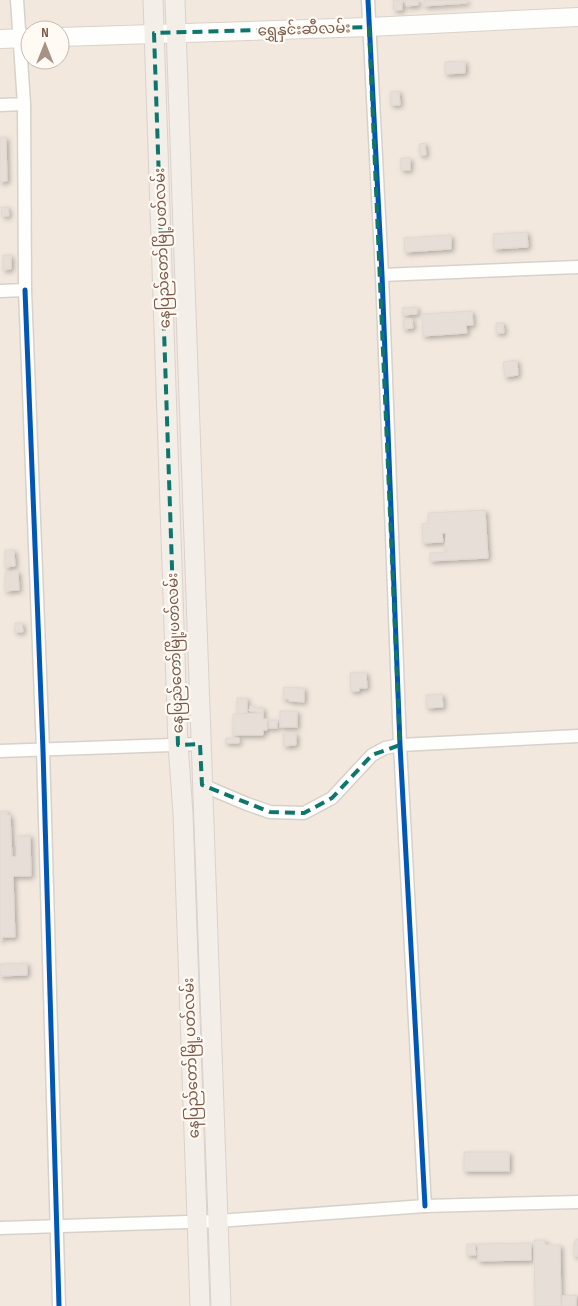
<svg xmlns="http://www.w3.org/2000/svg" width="578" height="1306" viewBox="0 0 578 1306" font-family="'Sofia Sans Condensed','Noto Sans Myanmar',sans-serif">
	<defs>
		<filter id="shadow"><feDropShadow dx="2.5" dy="2.5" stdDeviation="2.5" flood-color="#0004"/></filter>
	</defs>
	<rect width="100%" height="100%" fill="#f9f5f0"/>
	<path fill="#f2e8de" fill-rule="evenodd" d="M0 0H578V1306H0ZM30 30H60V60H30Z"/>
	<g fill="#e6ded7" stroke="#e2d8d2" filter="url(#shadow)">
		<path d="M393 0H402V10H394Z"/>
		<path d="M405 0H418V5L406 6Z"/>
		<path d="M424 0H467V3L424 6Z"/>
		<path d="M465 61V73L445 74V62Z"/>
		<path d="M399 91 400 105H391L390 92Z"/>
		<path d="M0 137H6L7 181 0 182Z"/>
		<path d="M425 143 426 155H420L419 144Z"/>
		<rect x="401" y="158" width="9" height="12"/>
		<path d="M1 207H8L9 216H2Z"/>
		<path d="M527 232 528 247 494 249 493 234Z"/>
		<path d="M451 235V249L405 252 404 238Z"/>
		<path d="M3 255H11V269L3 270Z"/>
		<path d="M417 307V314L403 315 402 308Z"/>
		<path d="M472 311 473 325H466L467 333 423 336 422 314Z"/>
		<path d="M403 319H412L413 328 404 329Z"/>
		<path d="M496 323H503L504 333H496Z"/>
		<path d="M517 360 518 375 505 377 503 362Z"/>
		<path d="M485 510 488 558 430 561V553L447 552V550H445L446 533H442L443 542 423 543 422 524 428 523V513Z"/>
		<path d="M5 550H14L15 566 5 567Z"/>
		<path d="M18 571 19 590 5 591V572Z"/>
		<path d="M15 623H22L23 632H15Z"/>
		<path d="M366 672 367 688H359V691H351L350 673Z"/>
		<path d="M284 687 304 688V702L289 701V699H283Z"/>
		<path d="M442 694 443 707 427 708 426 695Z"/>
		<path d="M237 698H247V713L237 714Z"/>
		<path d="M250 706 263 708V713L249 711Z"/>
		<rect x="280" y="711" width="17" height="16"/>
		<path d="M263 713V719H267V730H263V735H233V714Z"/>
		<rect x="269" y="720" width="8" height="8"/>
		<path d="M283 733H296V745L284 746Z"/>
		<path d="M226 738H239V743H225Z"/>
		<path d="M0 811H7V815H10L12 857 17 856 16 836 30 835 31 876H13L15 937H2V940H0Z"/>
		<path d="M27 963V975L0 976V964Z"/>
		<rect x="464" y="1152" width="45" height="19"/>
		<path d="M576 1239H578V1256H574V1242L576 1241Z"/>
		<path d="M534 1240H545V1245H560L561 1306H535Z"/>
		<path d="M531 1243V1260L478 1261V1244Z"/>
		<path d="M467 1244H475L476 1255H467Z"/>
		<path d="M576 1295V1306H562V1296Z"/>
	</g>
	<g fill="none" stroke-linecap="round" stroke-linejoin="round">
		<defs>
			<g id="street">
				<path d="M368 0 382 275 400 745 425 1206"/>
				<path d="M0 105 24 104 17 0"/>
				<path d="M382 275 578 267"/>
				<path d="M25 290 43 750 59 1306"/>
				<path d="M0 291 25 290 24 104"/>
				<path d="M0 751 200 744"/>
				<path d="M202 785 247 804 270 812 304 813 332 798 372 755 385 748 400 745 578 736"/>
				<path d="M0 1228 218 1221 425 1206 578 1202"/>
			</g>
			<g id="secondary">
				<path d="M60 37 369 27 578 17"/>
				<path d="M0 39 30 38"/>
			</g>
			<g id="primary">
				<path d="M153 0 178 745 183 813 200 1306"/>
				<path d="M175 0 221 1306"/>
			</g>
		</defs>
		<use href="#street" stroke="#d7d1cb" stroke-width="15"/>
		<use href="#secondary" stroke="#d9d2cb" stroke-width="20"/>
		<use href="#primary" stroke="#dad1cc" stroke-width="21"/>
		<use href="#street" stroke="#fefefd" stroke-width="12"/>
		<use href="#secondary" stroke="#fefefd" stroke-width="18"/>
		<use href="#primary" stroke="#f3eee8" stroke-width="19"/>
		<defs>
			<g id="cycleway">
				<path d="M368 0 382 275 400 745 425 1206"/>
				<path d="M25 290 43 750 59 1306"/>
			</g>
		</defs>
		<use href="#cycleway" stroke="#fffaf3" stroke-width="8"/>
		<use href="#cycleway" stroke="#0057b8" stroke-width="5"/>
	</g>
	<path fill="none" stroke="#0f766e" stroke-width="4" stroke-dasharray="10 6" stroke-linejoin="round" d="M369 27 400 745 372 755 332 798 304 813 270 812 202 785 200 744 178 745 154 33Z"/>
	<g text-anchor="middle" stroke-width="4.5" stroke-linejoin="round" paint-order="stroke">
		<g font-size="15" fill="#7a5c4d" stroke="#fffaf3">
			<text transform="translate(304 29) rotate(-2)" y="5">ရွှေနှင်းဆီလမ်း</text>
			<text transform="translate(162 248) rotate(-92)" y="5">နေပြည်တော်မြို့ပတ်လမ်း</text>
			<text transform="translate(175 653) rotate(-92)" y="5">နေပြည်တော်မြို့ပတ်လမ်း</text>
			<text transform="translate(191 1058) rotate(-92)" y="5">နေပြည်တော်မြို့ပတ်လမ်း</text>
		</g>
	</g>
	<g transform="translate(45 45)"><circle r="24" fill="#fffaf3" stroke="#cabbb1"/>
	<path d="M0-4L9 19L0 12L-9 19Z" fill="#a69286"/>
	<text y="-8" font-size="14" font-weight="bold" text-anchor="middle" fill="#7a5c4d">N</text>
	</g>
</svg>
